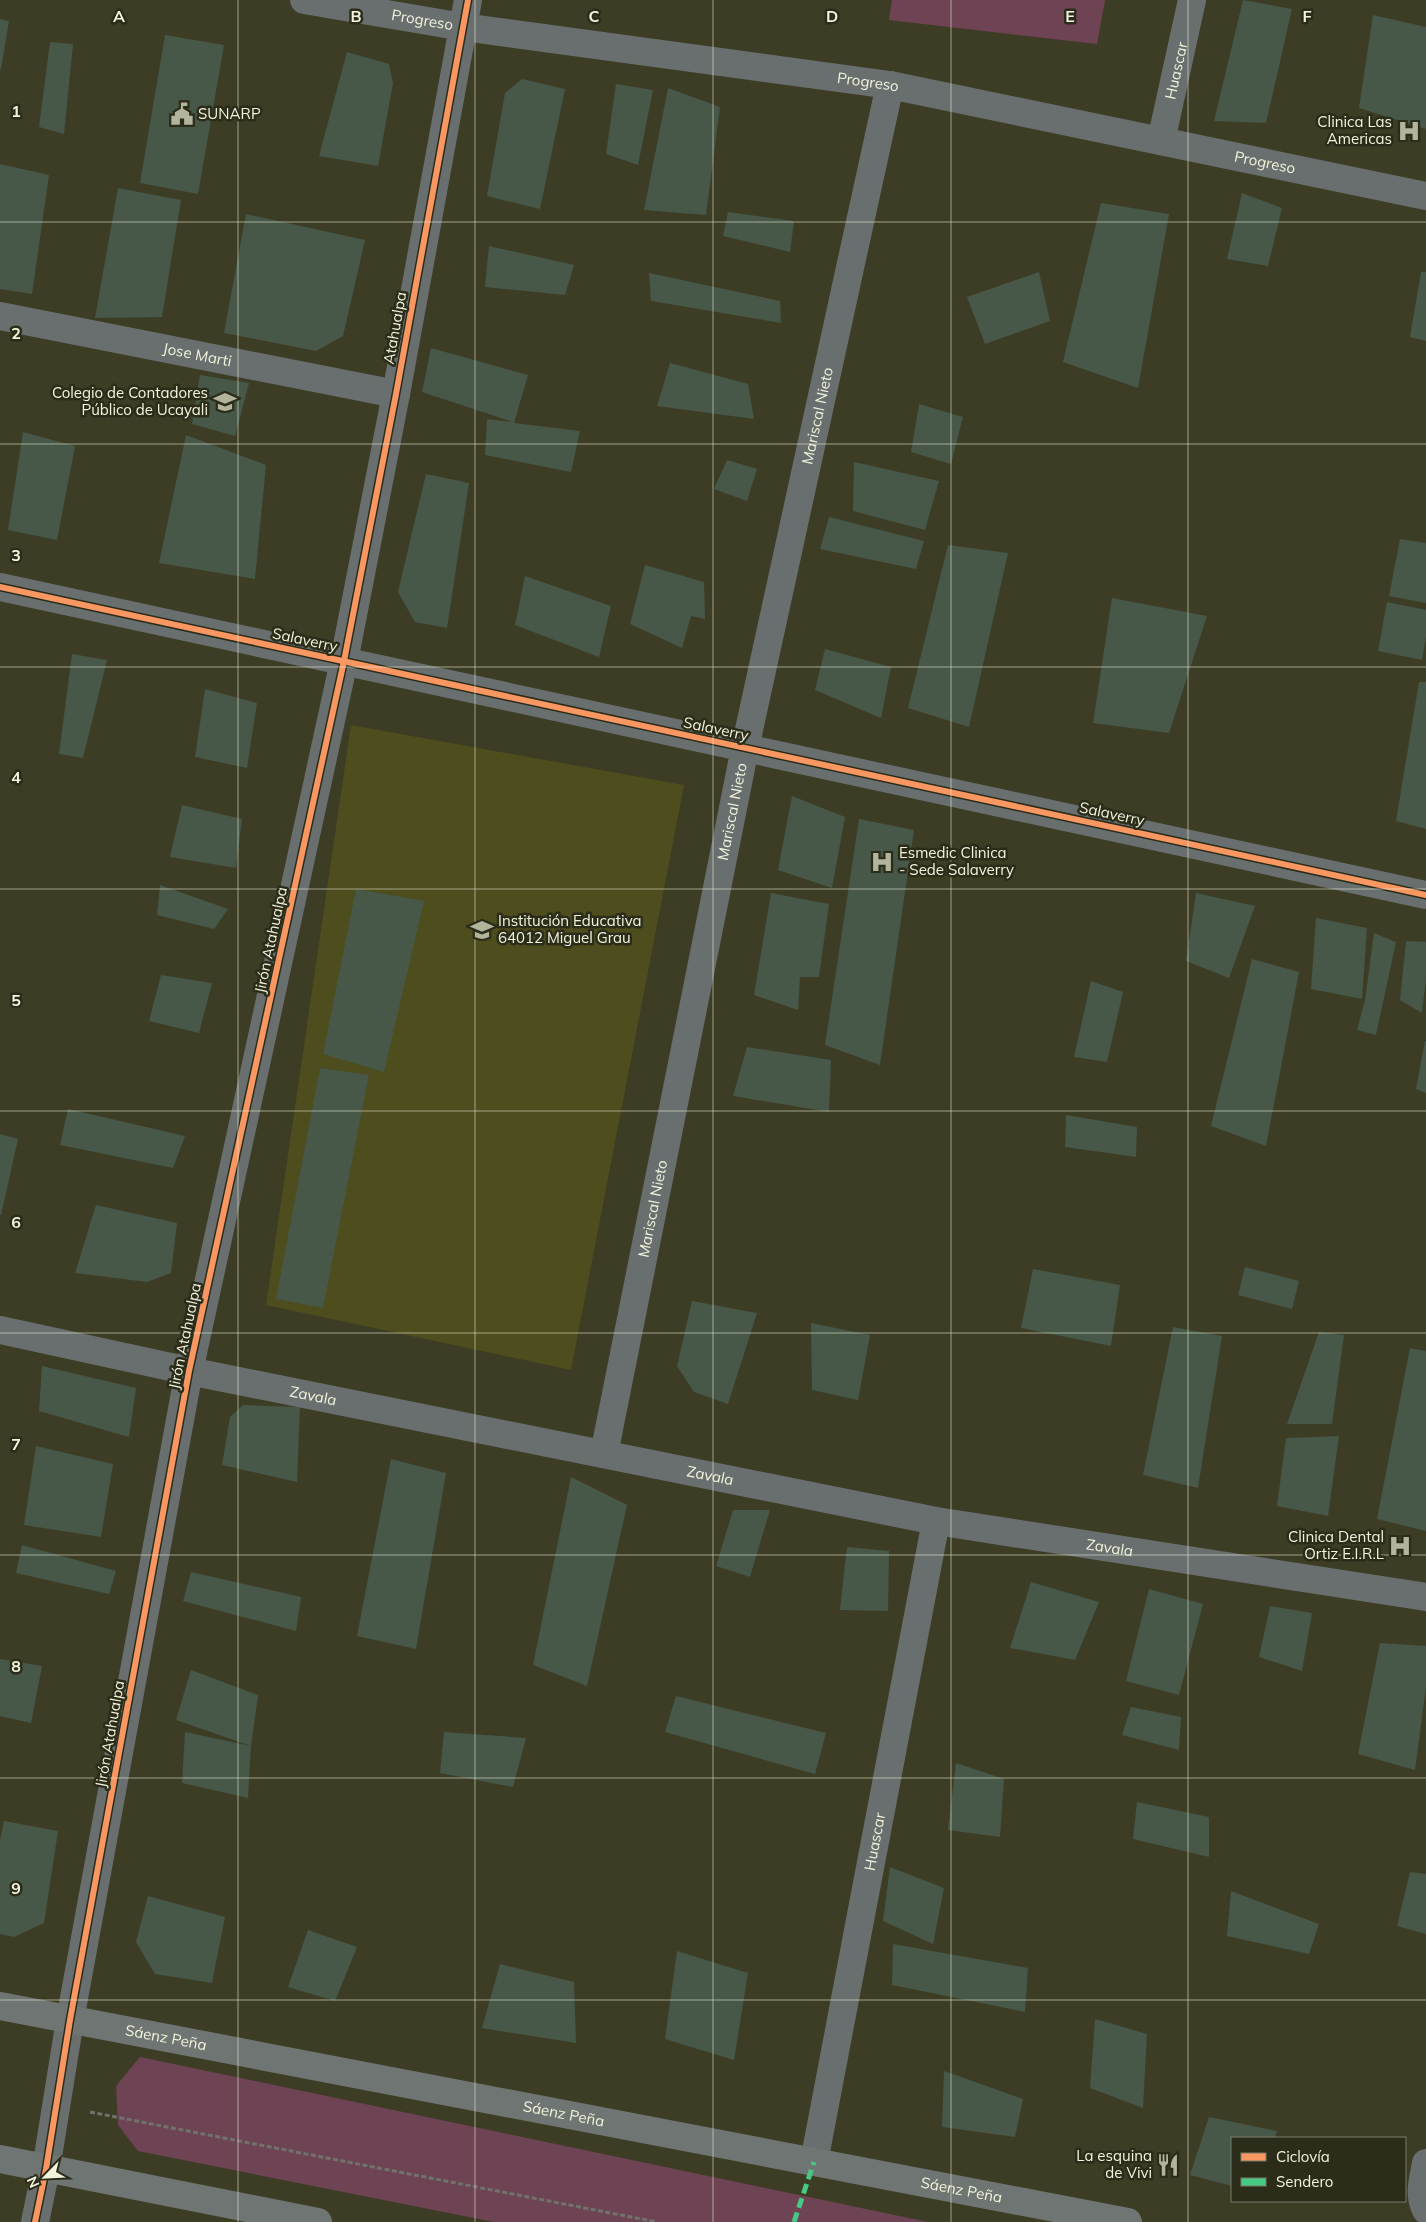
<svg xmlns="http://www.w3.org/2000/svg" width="1426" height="2222" viewBox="0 0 1426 2222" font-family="Mulish,sans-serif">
	<rect width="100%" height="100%" fill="#3d3d26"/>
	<path fill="#4d4d1d" d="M351 725 684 785 571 1370 266 1305Z"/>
	<g fill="#6e4455">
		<path d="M892 0H1105L1097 44 889 20Z"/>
		<path d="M140 2057 928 2222H494L138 2151 118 2125 116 2086Z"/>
	</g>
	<g fill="#475748">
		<path d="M1243 0 1292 9 1266 123 1214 121Z"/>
		<path d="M1373 15 1426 27V129L1359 108Z"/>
		<path d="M0 19 9 21 1 69H0Z"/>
		<path d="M165 35 224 45 198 194 140 183Z"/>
		<path d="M50 42 73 44 64 134 39 127Z"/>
		<path d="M347 52 389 64 393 83 378 166 319 156Z"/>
		<path d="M522 79 565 89 540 209 487 196 505 93Z"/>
		<path d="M616 84 653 90 638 165 606 154Z"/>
		<path d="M668 88 720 107 706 215 644 210Z"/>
		<path d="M0 164 49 175 32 294 0 289Z"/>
		<path d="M118 188 181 200 162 317 95 318Z"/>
		<path d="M1242 193 1282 208 1268 266 1227 259Z"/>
		<path d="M1101 203 1169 214 1138 388 1063 362Z"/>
		<path d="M728 212 794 221 790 252 723 236Z"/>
		<path d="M246 214 365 240 343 336 316 351 224 333Z"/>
		<path d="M489 246 574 265 565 295 485 287Z"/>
		<path d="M1039 272 1050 321 985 344 967 297Z"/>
		<path d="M1421 272H1426V341L1410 337Z"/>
		<path d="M649 273 780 301 781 323 651 301Z"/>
		<path d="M431 348 528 375 514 423 580 431 571 472 485 455 487 419 513 422 422 392Z"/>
		<path d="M670 363 748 384 754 419 657 406Z"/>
		<path d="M200 375 249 383 235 436 192 424Z"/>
		<path d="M919 404 963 417 951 464 911 452Z"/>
		<path d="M23 432 75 446 57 540 8 530Z"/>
		<path d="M186 435 266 465 255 579 159 563Z"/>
		<path d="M727 460 757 469 747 501 714 489Z"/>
		<path d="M854 462 939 481 925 530 853 511Z"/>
		<path d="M426 474 469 483 447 628 415 622 398 592Z"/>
		<path d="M829 517 924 541 916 569 820 549Z"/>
		<path d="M1400 539 1426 543V603L1389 596Z"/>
		<path d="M948 545 1008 553 969 727 908 708Z"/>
		<path d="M645 565 704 582 705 619 691 616 682 648 630 624Z"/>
		<path d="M525 576 611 606 599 657 515 625Z"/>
		<path d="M1112 598 1207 616 1169 733 1093 723Z"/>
		<path d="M1387 602 1426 610V636L1422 660 1378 651Z"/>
		<path d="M825 649 891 667 881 718 815 690Z"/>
		<path d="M72 654 107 660 83 758 59 754Z"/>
		<path d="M1419 682H1426V829L1396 821Z"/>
		<path d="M205 689 257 703 247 768 195 757Z"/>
		<path d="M792 796 845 817 832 888 778 870Z"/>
		<path d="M182 805 242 819 236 868 170 857Z"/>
		<path d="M859 819 914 830 880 1065 825 1045Z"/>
		<path d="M160 885 228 909 214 929 157 915Z"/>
		<path d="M356 889 424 901 384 1072 323 1054Z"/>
		<path d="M771 893 829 904 819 977H800L798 1010 754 995Z"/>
		<path d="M1196 893 1255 906 1229 978 1186 961Z"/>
		<path d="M1316 918 1367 928 1362 999 1311 989Z"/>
		<path d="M1374 933 1396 942 1376 1035 1357 1030 1365 1000Z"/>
		<path d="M1406 941 1426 942V978L1422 1013 1400 1000Z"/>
		<path d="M1252 959 1299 972 1266 1146 1211 1126Z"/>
		<path d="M161 975 212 983 199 1033 149 1021Z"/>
		<path d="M1091 981 1123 992 1107 1062 1074 1057Z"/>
		<path d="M1425 1041H1426V1093L1416 1089Z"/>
		<path d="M747 1047 831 1060 829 1112 733 1096Z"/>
		<path d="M320 1068 369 1075 323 1308 276 1299Z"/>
		<path d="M68 1109 185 1136 173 1168 60 1145Z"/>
		<path d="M1066 1115 1137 1127 1136 1157 1065 1147Z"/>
		<path d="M0 1134 18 1139 1 1215H0Z"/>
		<path d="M96 1205 177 1223 171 1273 147 1282 75 1273Z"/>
		<path d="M1245 1267 1299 1281 1292 1309 1238 1295Z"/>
		<path d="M1033 1269 1120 1285 1111 1346 1021 1328Z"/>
		<path d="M692 1301 757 1313 728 1404 694 1392 677 1366Z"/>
		<path d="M811 1323 870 1335 858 1400 812 1390Z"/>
		<path d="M1173 1327 1222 1336 1198 1488 1143 1475Z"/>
		<path d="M1319 1332 1344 1335 1332 1424H1287Z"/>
		<path d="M1410 1348 1426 1351V1531L1377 1519Z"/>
		<path d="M42 1366 136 1388 129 1437 39 1411Z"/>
		<path d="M243 1405 300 1407 297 1482 222 1465 230 1417Z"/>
		<path d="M1339 1436 1328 1516 1277 1506 1286 1438Z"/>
		<path d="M36 1446 113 1464 101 1537 24 1525Z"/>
		<path d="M391 1459 446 1473 416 1649 357 1636Z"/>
		<path d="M571 1477 627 1505 587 1686 533 1665Z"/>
		<path d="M733 1510H770L750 1577 716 1566Z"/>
		<path d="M22 1545 116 1571 109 1594 16 1573Z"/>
		<path d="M847 1547 889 1551 888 1611 840 1610Z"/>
		<path d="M191 1572 301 1597 296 1631 183 1601Z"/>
		<path d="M1031 1582 1099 1602 1075 1660 1010 1648Z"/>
		<path d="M1149 1589 1203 1604 1179 1695 1126 1681Z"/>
		<path d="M1270 1606 1312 1613 1302 1671 1259 1657Z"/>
		<path d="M1380 1643 1426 1646V1687L1415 1770 1358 1754Z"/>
		<path d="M0 1659 42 1666 31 1723 0 1716Z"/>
		<path d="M191 1670 258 1695 251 1746 248 1798 182 1783 185 1732 251 1746 176 1720Z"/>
		<path d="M676 1696 826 1733 815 1774 665 1732Z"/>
		<path d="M1131 1707 1181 1717 1179 1750 1122 1735Z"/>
		<path d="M444 1732 526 1738 513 1787 440 1773Z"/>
		<path d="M956 1763 1004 1779 1000 1837 948 1830Z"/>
		<path d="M1137 1802 1209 1817V1857L1133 1839Z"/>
		<path d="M4 1821 58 1831 44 1923 14 1937 0 1934V1840Z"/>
		<path d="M890 1867 944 1888 933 1944 883 1921Z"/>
		<path d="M1410 1872 1426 1874V1934L1397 1926Z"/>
		<path d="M1231 1891 1319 1924 1309 1954 1227 1936Z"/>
		<path d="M148 1896 225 1917 212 1983 155 1974 136 1942Z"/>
		<path d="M308 1930 357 1947 335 2001 288 1987Z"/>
		<path d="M893 1944 1028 1968 1025 2012 892 1985Z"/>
		<path d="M677 1951 748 1973 734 2060 665 2039Z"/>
		<path d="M500 1964 574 1982 576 2043 482 2028Z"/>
		<path d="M1095 2019 1147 2034 1143 2108 1090 2088Z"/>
		<path d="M944 2071 1023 2099 1015 2137 942 2127Z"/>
		<path d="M1209 2117 1277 2131 1275 2138H1232V2186L1190 2175Z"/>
	</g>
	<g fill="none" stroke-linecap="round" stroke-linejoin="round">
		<path stroke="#6f736b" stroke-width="3" stroke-dasharray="5 2.5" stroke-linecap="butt" d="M90 2112 657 2222"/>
		<g stroke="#696f6e" stroke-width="28">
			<path id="s1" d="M304 0 463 27 890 85 1426 196"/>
			<path id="s2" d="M1161 141 1192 0"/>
			<path id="s3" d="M0 316 396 394"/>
			<path d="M0 587 1426 895"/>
			<path id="s4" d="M0 1330 189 1371 936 1521 1426 1597"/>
			<path id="s5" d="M604 1454 745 748 890 85"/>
			<path id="s6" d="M814 2162 936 1521"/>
			<path d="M1426 2163C1423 2180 1418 2194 1426 2210"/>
			<path d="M35 2222 46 2169 70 2020 189 1371 344 661 396 394 468 0"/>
		</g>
		<g stroke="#6f7572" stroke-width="28">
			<path id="s7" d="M0 2006 1128 2222"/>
			<path d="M0 2159 318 2222"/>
		</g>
		<path stroke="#46c982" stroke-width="5" stroke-dasharray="10 5" stroke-linecap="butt" d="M794 2222 814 2162"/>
		<defs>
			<g id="cycleway">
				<path d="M0 587 1426 895"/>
				<path d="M35 2222 46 2169 70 2020 189 1371 344 661 396 394 468 0"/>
			</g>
		</defs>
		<use href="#cycleway" stroke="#2b2c1a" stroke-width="9"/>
		<use href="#cycleway" stroke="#f99763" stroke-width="6"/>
	</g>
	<path fill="none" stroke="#f2f4dc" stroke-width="1" stroke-opacity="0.55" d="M238 0V2222M475 0V2222M713 0V2222M951 0V2222M1188 0V2222M0 222H1426M0 444H1426M0 667H1426M0 889H1426M0 1111H1426M0 1333H1426M0 1555H1426M0 1778H1426M0 2000H1426"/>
	<defs>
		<symbol id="civic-bare" viewBox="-9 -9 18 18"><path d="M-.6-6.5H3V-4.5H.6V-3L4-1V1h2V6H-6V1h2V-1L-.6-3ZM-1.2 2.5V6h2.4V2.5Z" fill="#b3b49c" stroke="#2b2c1a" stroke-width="2.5" paint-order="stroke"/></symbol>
		<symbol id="hospital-bare" viewBox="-9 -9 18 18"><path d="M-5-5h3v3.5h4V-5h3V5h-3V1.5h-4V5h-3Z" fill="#b3b49c" stroke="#2b2c1a" stroke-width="2.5" paint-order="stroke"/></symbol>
		<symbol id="university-bare" viewBox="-9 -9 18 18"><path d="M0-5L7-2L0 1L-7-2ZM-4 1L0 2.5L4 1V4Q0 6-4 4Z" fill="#b3b49c" stroke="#2b2c1a" stroke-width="2.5" paint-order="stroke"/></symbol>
		<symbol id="school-bare" viewBox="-9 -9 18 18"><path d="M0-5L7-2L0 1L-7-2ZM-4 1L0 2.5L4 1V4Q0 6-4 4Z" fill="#b3b49c" stroke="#2b2c1a" stroke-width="2.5" paint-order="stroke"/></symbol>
		<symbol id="restaurant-bare" viewBox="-9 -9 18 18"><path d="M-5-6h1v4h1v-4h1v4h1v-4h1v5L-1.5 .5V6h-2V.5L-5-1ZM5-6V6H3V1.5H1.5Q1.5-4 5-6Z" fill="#b3b49c" stroke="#2b2c1a" stroke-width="2.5" paint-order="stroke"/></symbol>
	</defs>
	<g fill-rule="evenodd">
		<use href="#civic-bare" x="166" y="98" width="32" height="32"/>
		<use href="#hospital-bare" x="1393" y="115" width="32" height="32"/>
		<use href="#university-bare" x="209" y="386" width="32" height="32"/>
		<use href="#hospital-bare" x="866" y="846" width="32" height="32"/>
		<use href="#school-bare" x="466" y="914" width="32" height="32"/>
		<use href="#hospital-bare" x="1384" y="1530" width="32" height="32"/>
		<use href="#restaurant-bare" x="1152" y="2149" width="32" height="32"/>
	</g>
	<g text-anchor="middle" stroke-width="5" stroke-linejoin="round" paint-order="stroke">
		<g font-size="15" fill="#f2f4dc" stroke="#2b2c1a">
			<text dy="5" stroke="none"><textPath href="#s1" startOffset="120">Progreso</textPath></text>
			<text dy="5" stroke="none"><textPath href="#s2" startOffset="72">Huascar</textPath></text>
			<text dy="5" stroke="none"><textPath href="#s1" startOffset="570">Progreso</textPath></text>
			<text dy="5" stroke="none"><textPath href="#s1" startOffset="975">Progreso</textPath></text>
			<text transform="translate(395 328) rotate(-80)" y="5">Atahualpa</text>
			<text dy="5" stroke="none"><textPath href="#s3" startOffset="201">Jose Marti</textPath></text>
			<text dy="5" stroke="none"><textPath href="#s5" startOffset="1060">Mariscal Nieto</textPath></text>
			<text transform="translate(305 640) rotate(12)" y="5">Salaverry</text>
			<text transform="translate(716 729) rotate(12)" y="5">Salaverry</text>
			<text dy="5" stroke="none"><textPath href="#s5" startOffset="655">Mariscal Nieto</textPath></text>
			<text transform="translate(1112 814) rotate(12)" y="5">Salaverry</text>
			<text transform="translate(271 940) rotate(-78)" y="5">Jirón Atahualpa</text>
			<text dy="5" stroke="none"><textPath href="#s5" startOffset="250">Mariscal Nieto</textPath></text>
			<text transform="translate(185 1336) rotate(-78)" y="5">Jirón Atahualpa</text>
			<text dy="5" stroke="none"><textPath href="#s4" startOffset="320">Zavala</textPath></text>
			<text dy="5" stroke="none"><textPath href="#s4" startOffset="725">Zavala</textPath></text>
			<text dy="5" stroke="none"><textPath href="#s4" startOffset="1131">Zavala</textPath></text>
			<text transform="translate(110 1734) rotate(-80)" y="5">Jirón Atahualpa</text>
			<text dy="5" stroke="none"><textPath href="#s6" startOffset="326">Huascar</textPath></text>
			<text dy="5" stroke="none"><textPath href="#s7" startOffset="169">Sáenz Peña</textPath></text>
			<text dy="5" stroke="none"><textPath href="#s7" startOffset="574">Sáenz Peña</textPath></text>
			<text dy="5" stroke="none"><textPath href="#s7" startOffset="979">Sáenz Peña</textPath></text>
		</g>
		<g font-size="15" fill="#f2f4dc" stroke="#2b2c1a" text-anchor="end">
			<text x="198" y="119" text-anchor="start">SUNARP</text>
			<text x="1392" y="127">Clinica Las<tspan x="1392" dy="17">Americas</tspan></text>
			<text x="208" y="398">Colegio de Contadores<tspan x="208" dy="17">Público de Ucayali</tspan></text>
			<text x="899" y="858" text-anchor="start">Esmedic Clinica<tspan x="899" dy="17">- Sede Salaverry</tspan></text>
			<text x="498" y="926" text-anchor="start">Institución Educativa<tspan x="498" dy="17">64012 Miguel Grau</tspan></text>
			<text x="1384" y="1542">Clinica Dental<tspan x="1384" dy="17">Ortiz E.I.R.L</tspan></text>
			<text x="1152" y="2161">La esquina<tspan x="1152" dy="17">de Vivi</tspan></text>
		</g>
	</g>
	<g font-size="16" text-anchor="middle" font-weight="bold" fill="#f2f4dc" stroke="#2b2c1a" stroke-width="5" stroke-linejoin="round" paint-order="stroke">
		<text x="119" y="22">A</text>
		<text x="356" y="22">B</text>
		<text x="594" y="22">C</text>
		<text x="832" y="22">D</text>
		<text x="1070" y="22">E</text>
		<text x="1307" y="22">F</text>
		<text x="16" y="117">1</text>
		<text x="16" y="339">2</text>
		<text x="16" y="561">3</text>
		<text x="16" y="783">4</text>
		<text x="16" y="1006">5</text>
		<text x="16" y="1228">6</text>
		<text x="16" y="1450">7</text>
		<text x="16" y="1672">8</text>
		<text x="16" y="1894">9</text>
	</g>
	<rect x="1231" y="2137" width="175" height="65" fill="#2b2c1a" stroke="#7b7c68"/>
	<rect x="1241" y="2153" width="25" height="8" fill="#f99763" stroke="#7b7c68"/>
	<text x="1276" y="2162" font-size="15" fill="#f2f4dc">Ciclovía</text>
	<rect x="1241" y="2178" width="25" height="8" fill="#46c982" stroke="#7b7c68"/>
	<text x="1276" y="2187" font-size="15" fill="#f2f4dc">Sendero</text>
	<g transform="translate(45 2177) rotate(246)" stroke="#2b2c1a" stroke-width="4" paint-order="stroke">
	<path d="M0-4L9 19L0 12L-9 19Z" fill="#f2f4dc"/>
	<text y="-8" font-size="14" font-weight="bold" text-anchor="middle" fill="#f2f4dc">N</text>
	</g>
</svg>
